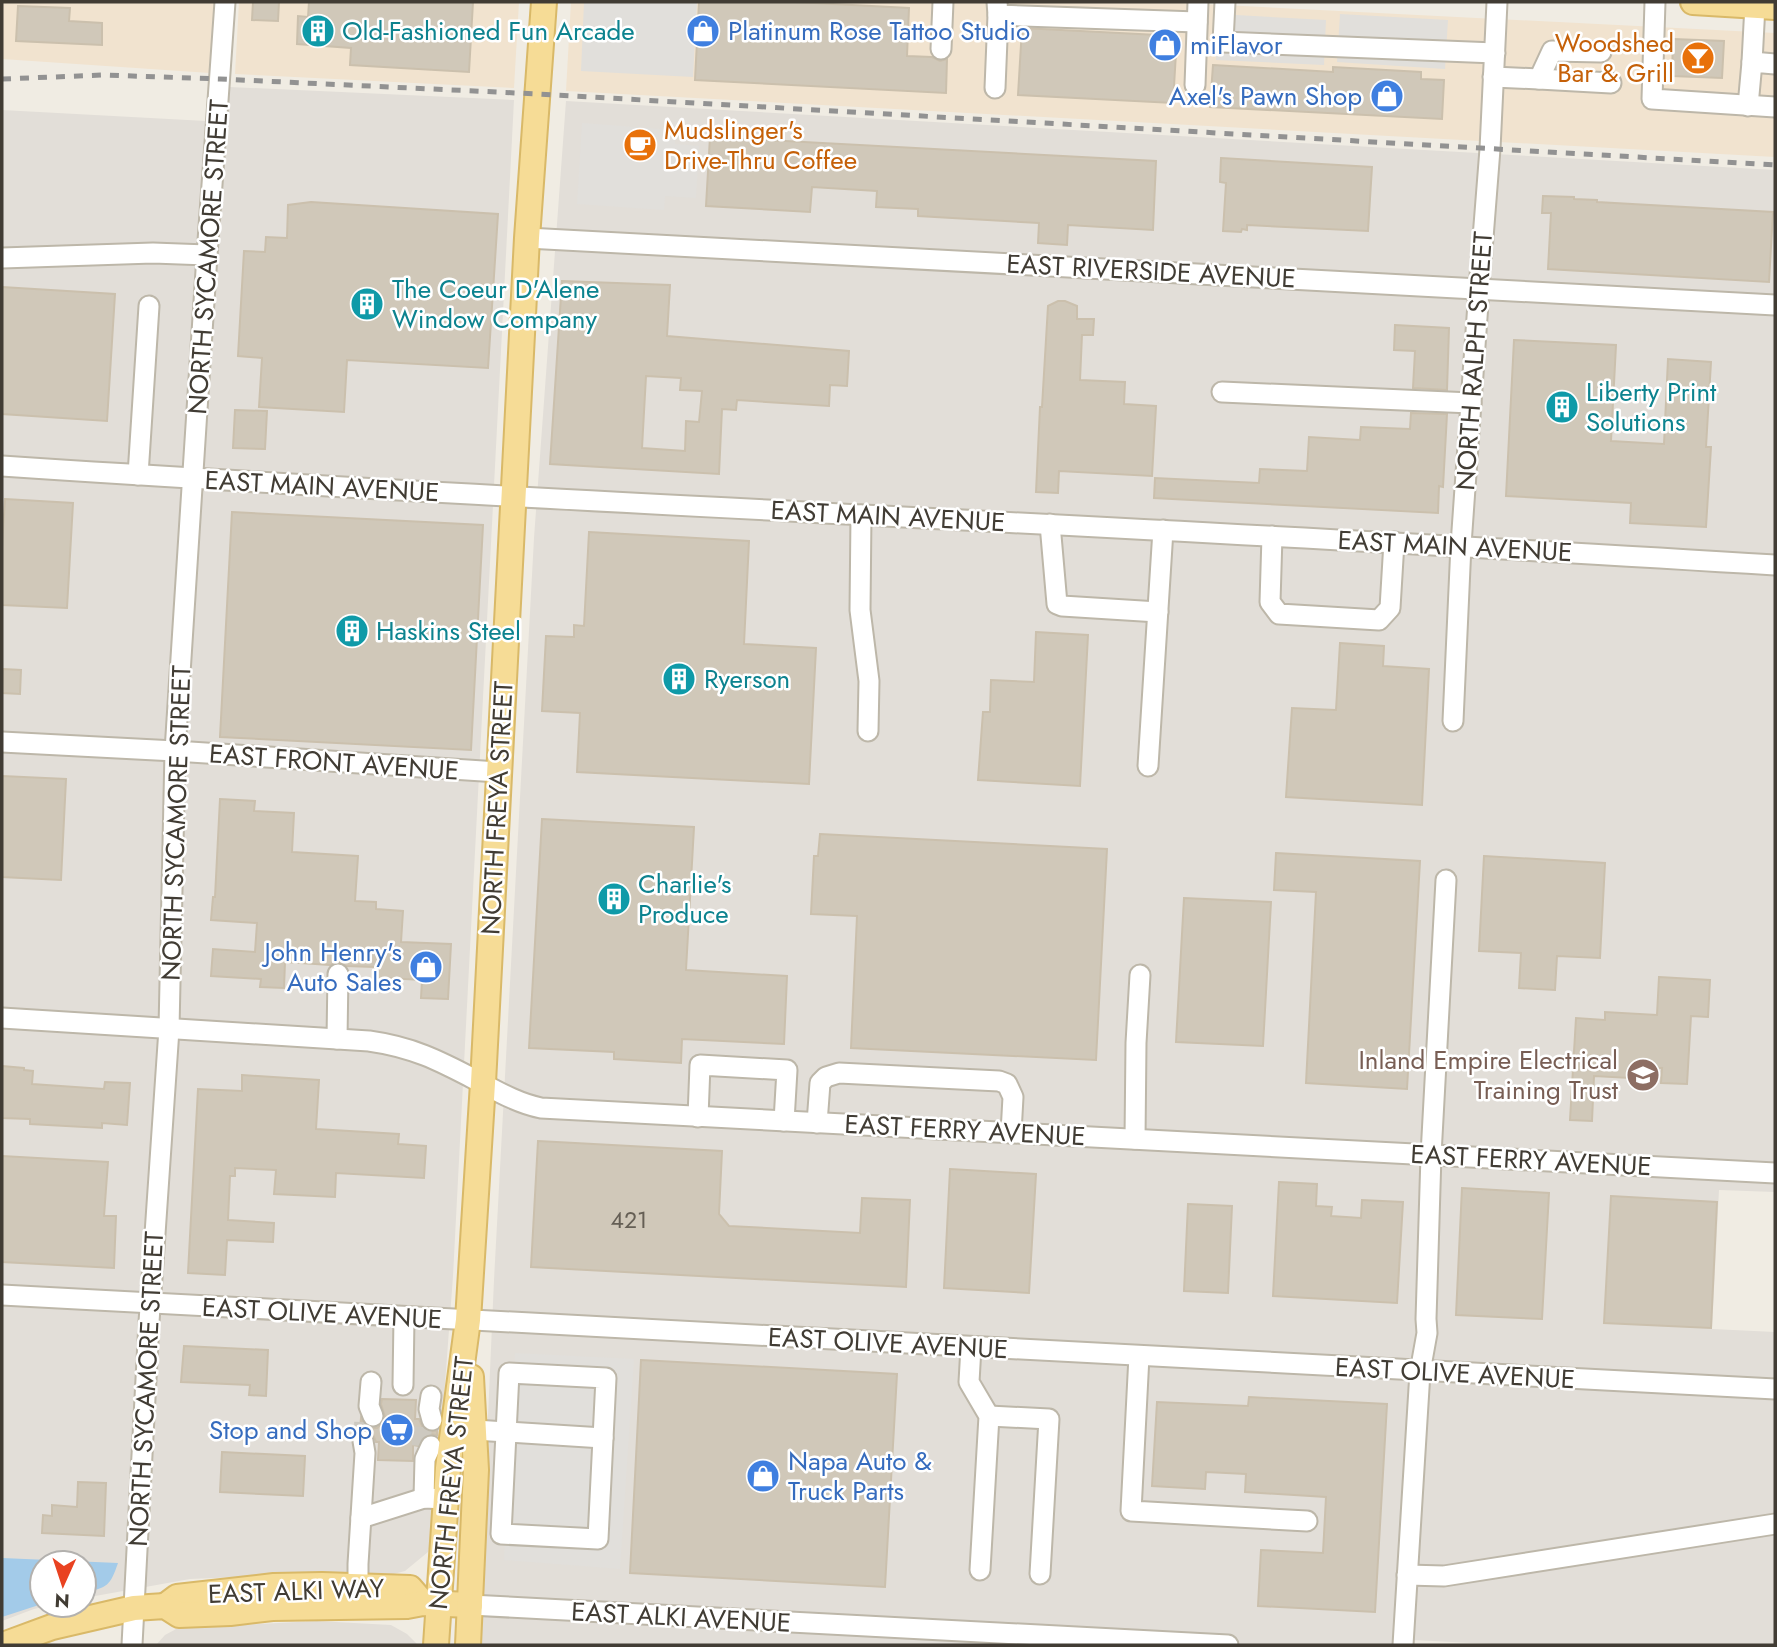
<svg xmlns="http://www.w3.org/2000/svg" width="1777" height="1647" viewBox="0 0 1777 1647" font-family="Jost,sans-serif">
	<rect width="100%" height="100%" fill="#f0ece3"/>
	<g fill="#f1e3cf">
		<path d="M2 2H214L210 73 2 59Z"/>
		<path d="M239 2H519L514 88 235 74Z"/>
		<path d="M571 2H1163L1775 33V157L566 91Z"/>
	</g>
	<g fill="#e2ded8">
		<path d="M208 86 514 100 453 1276 434 1532 428 1552 405 1571 386 1576 308 1574 190 1579 84 1598V1563H42V1605H52L34 1609 2 1621V110L206 121Z"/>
		<path d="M566 101 1775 170V1192L1719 1190 1712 1329 1775 1332V1645H1511L1393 1639V1645H478L494 1280 534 538Z"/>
		<path d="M317 1621 391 1625 407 1634 418 1645H156L165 1635 178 1628Z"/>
	</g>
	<g fill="#e1dfdb">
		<path d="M584 2H697L693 77 581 71Z"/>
		<path d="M1218 14 1326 20 1324 65 1216 60Z"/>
		<path d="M1340 14 1448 20 1445 69 1337 62Z"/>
		<path d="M582 123 675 130V144L699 146 696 198 665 196 664 210 577 204Z"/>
		<path d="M515 1353 634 1359 620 1569 504 1560Z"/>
	</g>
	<path fill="#a3cbe9" d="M2 1558 118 1563C110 1586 108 1587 84 1593V1563H42V1604L2 1617Z"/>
	<g fill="#d0c8b9" stroke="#cbc0ad" stroke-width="2" fill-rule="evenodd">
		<path d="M253 2H279L278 21 252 20Z"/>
		<path d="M309 2H473L469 72 350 65 351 48 297 44 298 16 308 17Z"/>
		<path d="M699 2H795L909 8 907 56 932 57 940 61 947 59 946 93 695 80Z"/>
		<path d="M18 6 70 8 69 21 102 23V45L16 41Z"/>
		<path d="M1022 28 1177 36 1173 103 1018 95Z"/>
		<path d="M1673 39 1724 41 1722 78 1672 76Z"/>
		<path d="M1213 65 1333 72V67L1421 72V79L1444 80 1442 119 1210 107Z"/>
		<path d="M710 137 1156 161 1153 230 1068 225 1067 245 1038 243 1039 223 918 216V209L876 207 877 191 812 187 810 212 706 206Z"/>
		<path d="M1221 158 1372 167 1368 231 1247 225V230L1242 229 1241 232 1223 231 1226 183 1220 182Z"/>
		<path d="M1543 196 1574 197V199L1597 200V202L1773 212 1769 282 1548 269 1551 213H1542Z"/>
		<path d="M311 202 498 214 488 368 347 360 344 412 259 407 262 358 238 356 244 251 265 252 266 237 287 238 288 205Z"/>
		<path d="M562 281 670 285 667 336 849 351 847 386 830 385 829 406 737 400 736 410 722 409 719 474 550 464ZM646 376 681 378 680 390 702 391 699 422 686 421 685 451 642 448Z"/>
		<path d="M2 287 115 294 107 421 2 414Z"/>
		<path d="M1058 301H1065L1077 306V319H1094L1093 335H1082L1080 380 1125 382 1124 404 1156 406 1152 476 1059 471 1058 493 1036 492 1040 407H1042L1048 306Z"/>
		<path d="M1395 325 1449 328 1447 390 1413 388 1415 351 1394 350Z"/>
		<path d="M1514 340 1616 345 1611 441 1664 444 1668 359 1711 362 1706 447H1711L1706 527 1630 523 1631 503 1506 496Z"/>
		<path d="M235 410 267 411 265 449 233 448Z"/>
		<path d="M1411 413 1447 414 1443 487 1439 486 1438 513 1154 498 1155 478 1259 483 1260 469 1307 471 1309 437 1360 440 1361 427 1410 429Z"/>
		<path d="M5 499 73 503 67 608 2 605V546Z"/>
		<path d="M232 512 483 525 471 750 220 737Z"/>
		<path d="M589 532 749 541 744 644 816 648 809 784 577 772 580 713 542 711 546 636 574 637V625L584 626Z"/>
		<path d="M1036 632 1088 635 1080 786 978 780 983 712H990L991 680 1034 682Z"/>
		<path d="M1340 643 1384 646 1383 666 1429 669 1422 805 1286 797 1292 708 1336 710Z"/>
		<path d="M3 669 21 670 20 694 2 693Z"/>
		<path d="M2 776 66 779 61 880 2 877Z"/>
		<path d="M220 799 255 801 254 811 294 813 292 852 358 856 355 901 376 902V909L403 911 401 942 451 944 448 999 421 998 422 980 388 978 387 989 373 988 375 967 346 966 339 962 330 965 285 962 284 988 260 987 261 979 211 976 213 949 255 952 257 923 211 920 213 897H215Z"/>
		<path d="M542 819 694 827 686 970 787 976 784 1044 682 1039 681 1063 614 1059V1052L529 1048Z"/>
		<path d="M820 834 1107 849 1096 1060 851 1048 857 916 811 914 814 856H818Z"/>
		<path d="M1276 853 1420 861 1407 1089 1306 1083 1316 892 1274 890Z"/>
		<path d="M1484 856 1605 863 1600 958 1557 956 1555 990 1519 988 1521 953 1479 951Z"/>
		<path d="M1184 898 1271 902 1263 1046 1176 1042Z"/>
		<path d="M1659 977 1710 980 1708 1017 1691 1016 1687 1084 1661 1083 1662 1068 1631 1067 1630 1078 1594 1076 1592 1121 1570 1120 1576 1018 1605 1020V1012L1657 1015Z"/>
		<path d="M2 1066 24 1068V1070L33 1071 32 1084 104 1089 105 1082 130 1083 127 1125 102 1123V1128L30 1124V1119L2 1118Z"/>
		<path d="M242 1075 319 1080 316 1129 399 1134 398 1144 426 1146 424 1178 336 1173 335 1197 274 1194 276 1170 235 1168V1176H230L228 1220 274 1223 273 1242 227 1240 225 1275 188 1273 198 1089 242 1091Z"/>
		<path d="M538 1141 722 1151 719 1214 729 1226 860 1233 862 1198 910 1200 906 1287 531 1267Z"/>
		<path d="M2 1156 108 1162 104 1216H116L114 1268 2 1262Z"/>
		<path d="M950 1169 1036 1174 1029 1293 944 1288Z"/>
		<path d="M1279 1182 1317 1184 1316 1206 1332 1207 1331 1216 1361 1218 1362 1200 1403 1202 1397 1303 1273 1296Z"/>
		<path d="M1462 1188 1549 1193 1542 1319 1456 1315Z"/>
		<path d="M1611 1196 1717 1202 1711 1328 1604 1323Z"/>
		<path d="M1188 1204 1232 1206 1228 1293 1184 1291Z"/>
		<path d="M184 1346 268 1350 266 1396 249 1395 250 1385 181 1382Z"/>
		<path d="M641 1360 897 1374 885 1587 630 1573Z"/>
		<path d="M1249 1397 1387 1404 1375 1612 1258 1606 1261 1550 1323 1553 1326 1497 1245 1492 1246 1474 1206 1472 1205 1489 1152 1486 1157 1402 1248 1406Z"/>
		<path d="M382 1399 416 1400 415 1419H419L423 1428 428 1432 437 1431V1435L431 1434 425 1436 418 1446 413 1445V1461L378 1460 379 1442H376L373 1434 368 1430 360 1429 361 1418 365 1425 371 1428H377L383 1423 385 1417 381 1404Z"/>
		<path d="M222 1452 305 1456 303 1496 220 1492Z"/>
		<path d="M78 1482 106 1483 104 1536 42 1533 43 1515 52 1516V1505L77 1507Z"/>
	</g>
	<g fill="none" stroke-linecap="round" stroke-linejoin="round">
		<g stroke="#cdc9c0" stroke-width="19" stroke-dasharray="19 10" stroke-linecap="butt">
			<path d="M363 1441 364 1415"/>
			<path d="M421 1446 423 1420"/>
		</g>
		<defs>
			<g id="minor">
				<path d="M997 2 998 15 1197 22"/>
				<path d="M1225 2 1223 42 1495 53"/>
				<path d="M1655 2 1652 99 1775 107"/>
				<path d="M941 49 943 2"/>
				<path d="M1752 62 1755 5"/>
				<path d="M1493 77 1539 79 1552 51 1601 52"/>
				<path d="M1539 79 1611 83"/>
				<path d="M1195 85 1198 2"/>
				<path d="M995 88 998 15"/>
				<path d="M1748 106 1752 62 1775 64"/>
				<path d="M527 238 1775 305"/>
				<path d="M2 258 153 253 207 255"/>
				<path d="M1222 392 1471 403"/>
				<path d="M2 466C593 505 1184 528 1775 565"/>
				<path d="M138 475 149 306"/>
				<path d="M861 515 860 610 869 681 868 731"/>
				<path d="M1050 524 1057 604 1062 606 1158 612"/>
				<path d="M1272 536 1270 602 1279 614 1379 620 1390 608 1394 542"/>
				<path d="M1453 721 1461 545 1479 289 1490 149 1497 2"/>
				<path d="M2 742 175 751 498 772"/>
				<path d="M1148 766 1163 530"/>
				<path d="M2 1018 369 1041C412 1047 438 1060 476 1080 497 1091 517 1103 541 1108L1775 1173"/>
				<path d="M337 1039 338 974"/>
				<path d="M698 1117 700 1065 787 1070 784 1121"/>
				<path d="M817 1123 820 1083 826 1077 839 1073 999 1081 1007 1084 1013 1097 1011 1133"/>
				<path d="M1135 1139 1136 1043 1140 975"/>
				<path d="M2 1295 1775 1389"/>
				<path d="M971 1347 969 1382 989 1416 980 1570"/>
				<path d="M1139 1356 1131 1511 1307 1521"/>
				<path d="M509 1373 606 1378 598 1539 501 1534Z"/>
				<path d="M371 1382 369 1406 373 1416"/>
				<path d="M403 1385 404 1317"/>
				<path d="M431 1396 429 1409 432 1420"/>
				<path d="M989 1416 1049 1419 1040 1574"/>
				<path d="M475 1430 603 1438"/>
				<path d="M424 1498 425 1459 431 1446"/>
				<path d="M361 1518 424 1498 446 1499"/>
				<path d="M1407 1575 1444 1576 1775 1524"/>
				<path d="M358 1586V1564L365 1453 363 1441"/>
				<path d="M470 1605 1228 1645"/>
				<path d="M132 1645 149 1322 169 1029 175 751 207 255 225 2"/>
				<path d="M1403 1645 1420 1372 1427 1333 1426 1319 1431 1155 1446 880"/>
			</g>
			<g id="major">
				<path d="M1693 2 1775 7"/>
				<path d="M165 1606 177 1597 274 1586 322 1585 410 1588 423 1603"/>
				<path d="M3 1645 52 1627 134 1608 165 1606 179 1615 230 1613 272 1608 407 1606 423 1603 470 1605"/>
				<path d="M436 1645 448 1468 468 1320 483 1083 527 238 544 2"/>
				<path d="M468 1645 476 1470 471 1377"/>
			</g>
		</defs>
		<use href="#minor" stroke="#bdb7a9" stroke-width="23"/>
		<use href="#major" stroke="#d9b968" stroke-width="28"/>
		<use href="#minor" stroke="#fff" stroke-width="19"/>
		<use href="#major" stroke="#f6dc96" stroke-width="24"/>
		<path stroke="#929292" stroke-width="5" stroke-dasharray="9 9" stroke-linecap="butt" d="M2 79 104 75 220 79 538 94 1775 165"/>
	</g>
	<defs>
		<symbol id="building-disc" viewBox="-11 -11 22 22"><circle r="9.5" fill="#0f9aa8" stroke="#fff"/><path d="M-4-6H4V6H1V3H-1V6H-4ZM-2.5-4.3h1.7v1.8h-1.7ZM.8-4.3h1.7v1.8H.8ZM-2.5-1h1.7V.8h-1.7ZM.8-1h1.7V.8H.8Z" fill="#fff"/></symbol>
		<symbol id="shop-disc" viewBox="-11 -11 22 22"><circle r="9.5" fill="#3f7fe0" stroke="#fff"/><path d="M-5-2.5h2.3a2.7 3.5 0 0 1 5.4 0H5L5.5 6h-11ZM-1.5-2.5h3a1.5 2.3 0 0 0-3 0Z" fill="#fff"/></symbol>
		<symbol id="bar-disc" viewBox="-11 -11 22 22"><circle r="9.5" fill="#e8710a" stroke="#fff"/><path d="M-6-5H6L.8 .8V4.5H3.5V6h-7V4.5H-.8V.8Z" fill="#fff"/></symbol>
		<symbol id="cafe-disc" viewBox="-11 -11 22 22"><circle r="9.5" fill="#e8710a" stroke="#fff"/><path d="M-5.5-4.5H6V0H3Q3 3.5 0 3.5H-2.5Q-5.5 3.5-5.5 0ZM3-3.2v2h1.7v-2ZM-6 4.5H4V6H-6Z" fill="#fff"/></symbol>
		<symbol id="school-disc" viewBox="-11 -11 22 22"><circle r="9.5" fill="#8d6e63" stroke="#fff"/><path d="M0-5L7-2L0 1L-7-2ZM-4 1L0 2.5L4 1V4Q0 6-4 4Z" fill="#fff"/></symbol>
		<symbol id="supermarket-disc" viewBox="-11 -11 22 22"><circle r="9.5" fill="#3f7fe0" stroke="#fff"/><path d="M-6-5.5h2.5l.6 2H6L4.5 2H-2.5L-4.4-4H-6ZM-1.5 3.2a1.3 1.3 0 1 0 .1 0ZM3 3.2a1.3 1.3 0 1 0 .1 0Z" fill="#fff"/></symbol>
	</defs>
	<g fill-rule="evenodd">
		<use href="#building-disc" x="299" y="12" width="38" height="38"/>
		<use href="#shop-disc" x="684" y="12" width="38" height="38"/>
		<use href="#shop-disc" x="1146" y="26" width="38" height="38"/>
		<use href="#bar-disc" x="1679" y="39" width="38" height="38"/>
		<use href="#shop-disc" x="1368" y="77" width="38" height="38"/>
		<use href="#cafe-disc" x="621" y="126" width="38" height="38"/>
		<use href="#building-disc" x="348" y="285" width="38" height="38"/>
		<use href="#building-disc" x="1543" y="388" width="38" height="38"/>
		<use href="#building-disc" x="333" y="612" width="38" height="38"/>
		<use href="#building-disc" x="660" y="660" width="38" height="38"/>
		<use href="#building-disc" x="595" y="880" width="38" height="38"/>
		<use href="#shop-disc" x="407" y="948" width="38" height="38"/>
		<use href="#school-disc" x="1624" y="1056" width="38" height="38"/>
		<use href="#supermarket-disc" x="378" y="1411" width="38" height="38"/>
		<use href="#shop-disc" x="744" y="1457" width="38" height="38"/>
	</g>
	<g text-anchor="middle" stroke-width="5" stroke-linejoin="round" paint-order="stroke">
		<g font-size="23" fill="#655f55">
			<text x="629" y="1228">421</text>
		</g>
		<g font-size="26" fill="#0d838f" stroke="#fff" text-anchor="start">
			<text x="342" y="40">Old-Fashioned Fun Arcade</text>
			<text x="392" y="298">The Coeur D'Alene<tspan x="392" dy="30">Window Company</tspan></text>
			<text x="1586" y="401">Liberty Print<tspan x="1586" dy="30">Solutions</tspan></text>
			<text x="376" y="640">Haskins Steel</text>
			<text x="704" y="688">Ryerson</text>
			<text x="638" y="893">Charlie's<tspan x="638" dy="30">Produce</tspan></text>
		</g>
		<g font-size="26" fill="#366cbe" stroke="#fff" text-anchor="start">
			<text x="728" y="40">Platinum Rose Tattoo Studio</text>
			<text x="1190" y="54">miFlavor</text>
			<text x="1362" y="105" text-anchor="end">Axel's Pawn Shop</text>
			<text x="402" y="961" text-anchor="end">John Henry's<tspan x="402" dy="30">Auto Sales</tspan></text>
			<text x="372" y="1439" text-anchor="end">Stop and Shop</text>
			<text x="788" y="1470">Napa Auto &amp;<tspan x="788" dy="30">Truck Parts</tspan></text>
		</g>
		<g font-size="26" fill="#c56008" stroke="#fff" text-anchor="end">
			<text x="1674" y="52">Woodshed<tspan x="1674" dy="30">Bar &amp; Grill</tspan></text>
			<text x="664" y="139" text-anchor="start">Mudslinger's<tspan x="664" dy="30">Drive-Thru Coffee</tspan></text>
		</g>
		<g font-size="26" fill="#413c34" stroke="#fff">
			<text transform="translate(208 257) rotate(-86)" y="9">NORTH SYCAMORE STREET</text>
			<text transform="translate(1151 271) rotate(3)" y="9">EAST RIVERSIDE AVENUE</text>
			<text transform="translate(1474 361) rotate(-86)" y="9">NORTH RALPH STREET</text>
			<text transform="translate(322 486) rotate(3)" y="9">EAST MAIN AVENUE</text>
			<text transform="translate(888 516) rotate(3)" y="9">EAST MAIN AVENUE</text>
			<text transform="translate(1455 546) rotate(3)" y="9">EAST MAIN AVENUE</text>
			<text transform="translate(334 762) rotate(4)" y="9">EAST FRONT AVENUE</text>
			<text transform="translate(497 808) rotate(-87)" y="9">NORTH FREYA STREET</text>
			<text transform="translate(176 823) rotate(-88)" y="9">NORTH SYCAMORE STREET</text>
			<text transform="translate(965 1130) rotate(3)" y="9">EAST FERRY AVENUE</text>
			<text transform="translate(1531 1160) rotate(3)" y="9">EAST FERRY AVENUE</text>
			<text transform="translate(322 1313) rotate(3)" y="9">EAST OLIVE AVENUE</text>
			<text transform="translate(888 1343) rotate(3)" y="9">EAST OLIVE AVENUE</text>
			<text transform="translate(1455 1373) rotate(3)" y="9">EAST OLIVE AVENUE</text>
			<text transform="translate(146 1389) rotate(-87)" y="9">NORTH SYCAMORE STREET</text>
			<text transform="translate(451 1483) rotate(-84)" y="9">NORTH FREYA STREET</text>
			<text transform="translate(296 1591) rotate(-2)" y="9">EAST ALKI WAY</text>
			<text transform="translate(681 1617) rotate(3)" y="9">EAST ALKI AVENUE</text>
		</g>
		<g font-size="26" fill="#785e54" stroke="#fff" text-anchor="end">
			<text x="1618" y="1069">Inland Empire Electrical<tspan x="1618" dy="30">Training Trust</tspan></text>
		</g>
	</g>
	<rect width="1777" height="1647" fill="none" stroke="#413c34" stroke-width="7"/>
	<g transform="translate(63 1584) rotate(183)"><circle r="33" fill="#ffffff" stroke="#b3b1ae" stroke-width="2"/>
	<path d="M0-5L12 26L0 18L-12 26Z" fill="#e94221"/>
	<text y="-10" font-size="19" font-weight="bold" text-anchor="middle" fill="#413c34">N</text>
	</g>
</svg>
